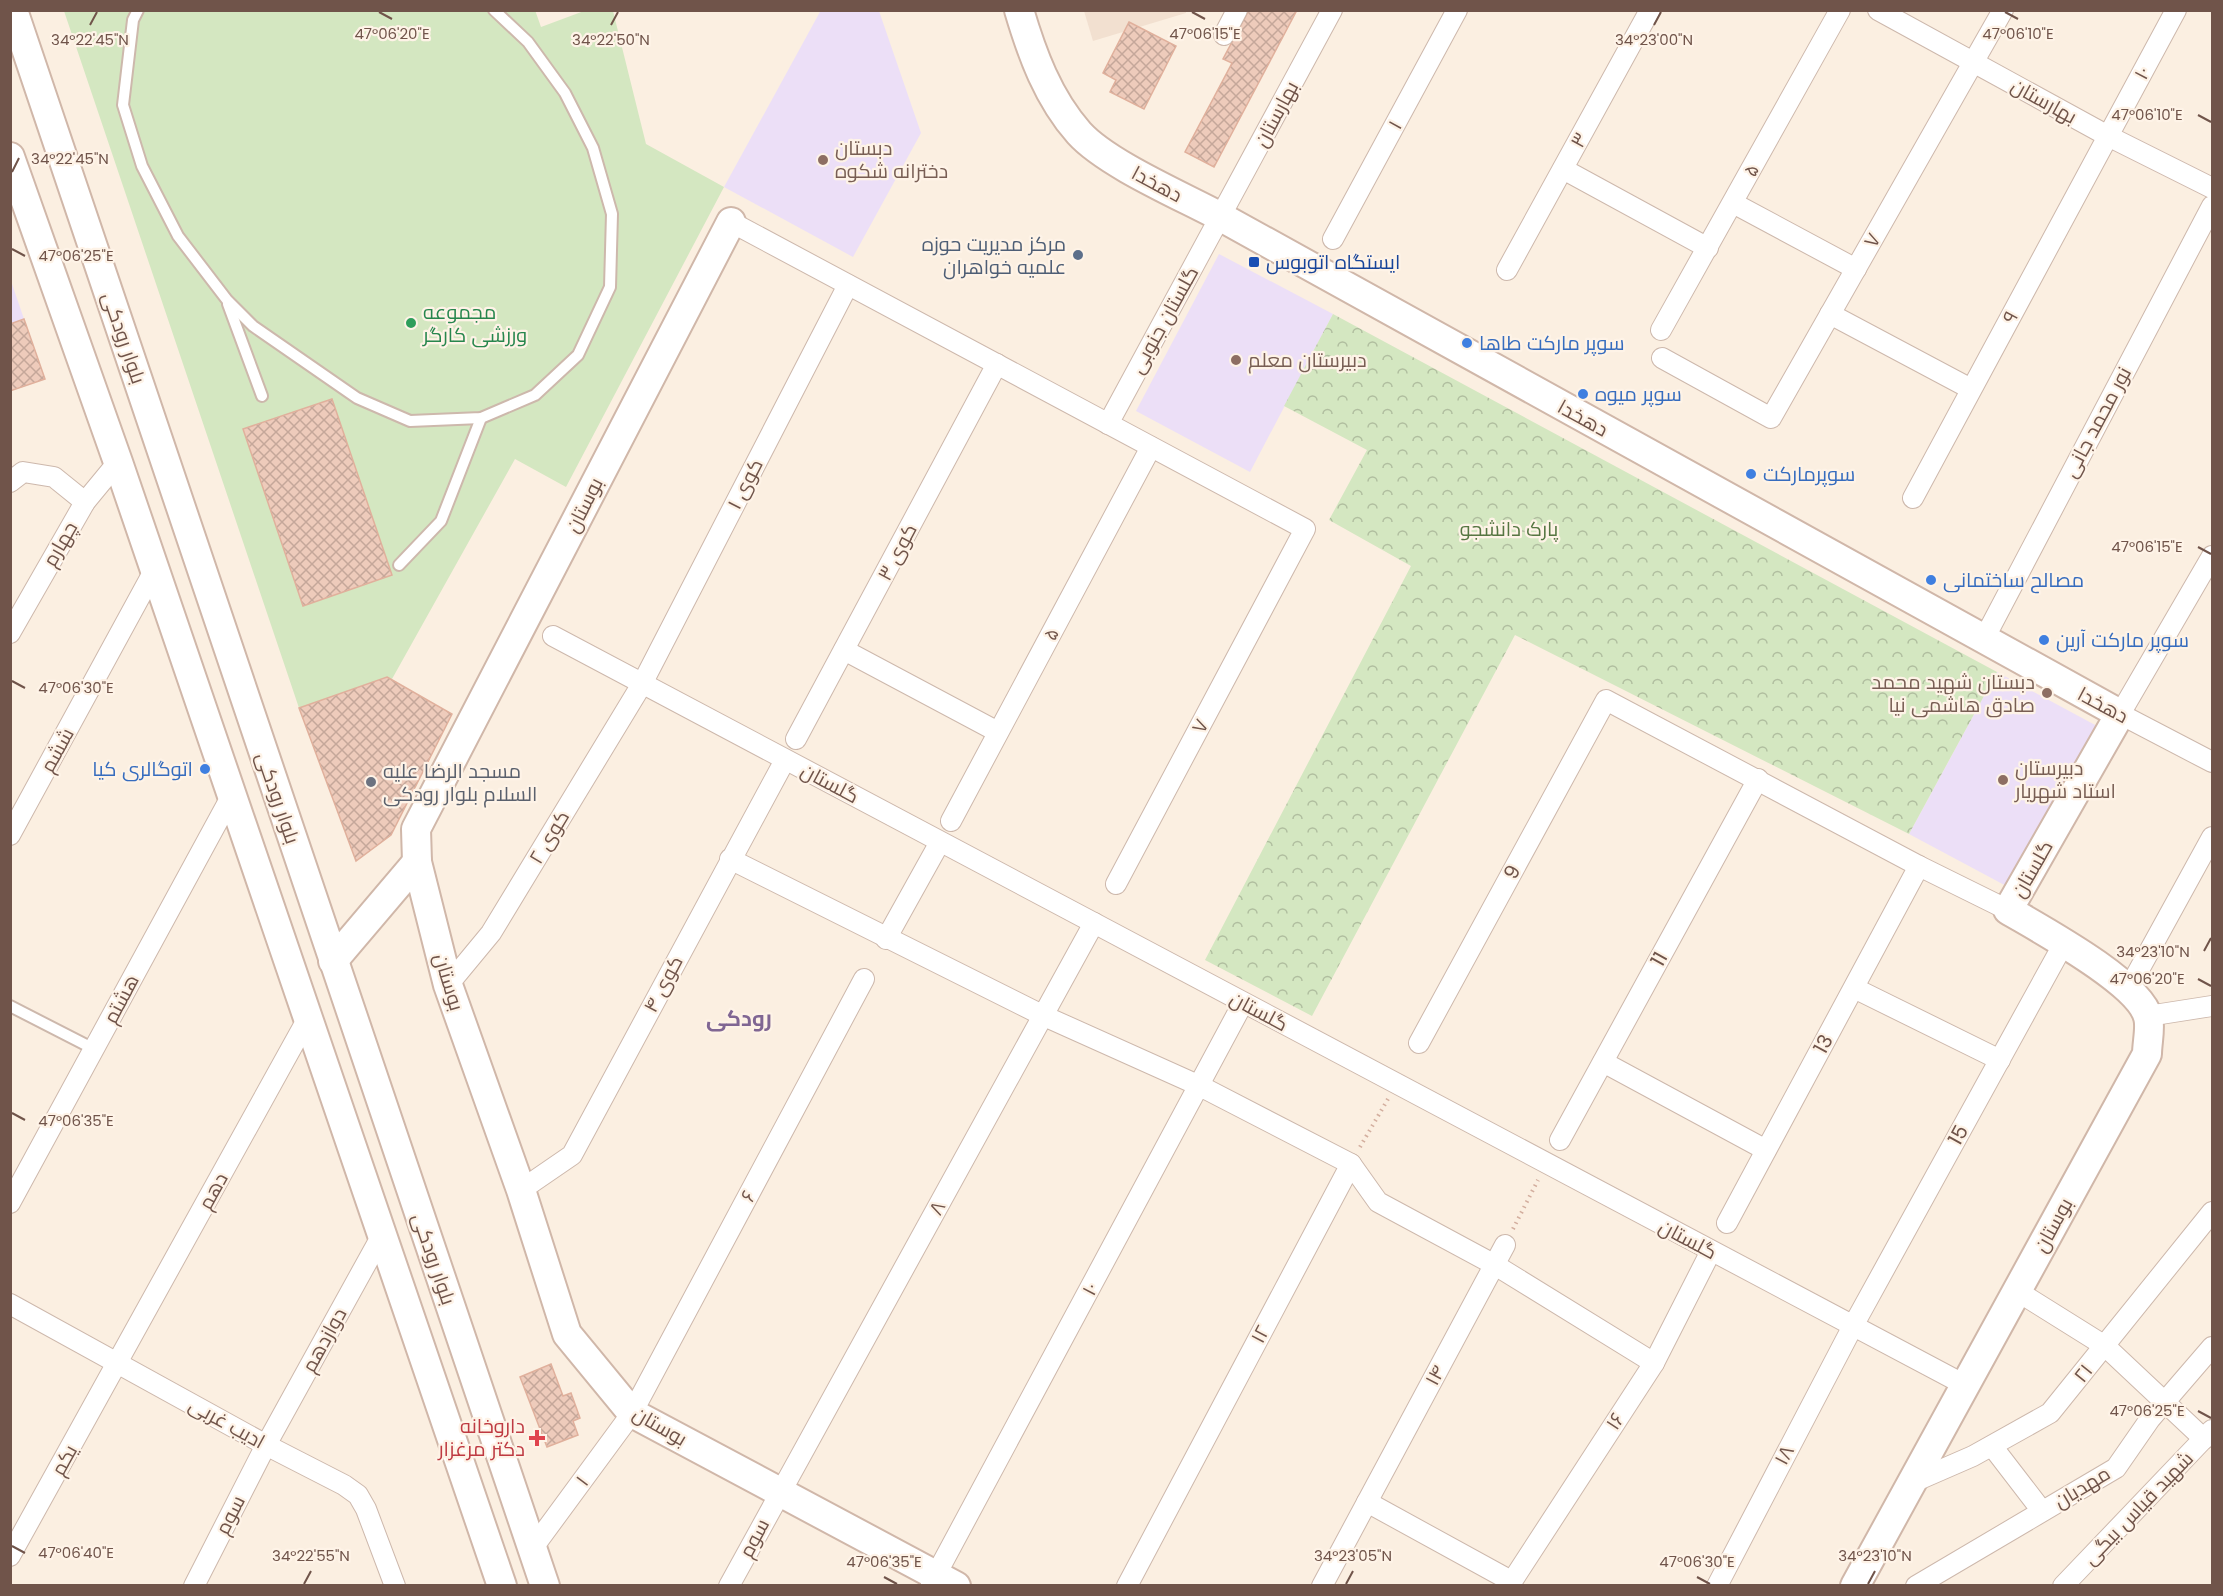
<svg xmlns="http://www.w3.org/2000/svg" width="2223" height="1596" viewBox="0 0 2223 1596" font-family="Poppins,Cairo,sans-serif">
	<defs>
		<pattern id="park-crowns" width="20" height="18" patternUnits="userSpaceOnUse" patternTransform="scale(1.5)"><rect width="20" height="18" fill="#d4e7c1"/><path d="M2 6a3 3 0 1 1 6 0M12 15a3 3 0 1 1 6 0" fill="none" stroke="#b0be9f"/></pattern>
		<pattern id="building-cross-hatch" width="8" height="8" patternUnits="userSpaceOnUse" patternTransform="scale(1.5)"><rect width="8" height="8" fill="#eecbbb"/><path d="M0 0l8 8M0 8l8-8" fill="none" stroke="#c5a79a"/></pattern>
	</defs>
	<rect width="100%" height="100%" fill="#fbefe1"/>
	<path fill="#f2e0d0" d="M1186 10V13L1093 41 1084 11Z"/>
	<g fill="#ecdff7">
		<path d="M821 10 879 11 921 133 853 257 724 187Z"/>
		<path d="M1219 254 1333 314 1250 472 1136 411Z"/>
		<path d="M10 278 24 319 11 324H10Z"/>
		<path d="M1997 672 2097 726 2010 888 1909 834Z"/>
	</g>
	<path fill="#d4e7c1" d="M535 10 541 27 584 11H613L646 144 724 187 566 487 515 459 392 679 387 677 299 708 64 11Z"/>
	<path fill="url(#park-crowns)" d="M1333 314 1997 672 1909 834 1515 635 1312 1016 1205 960 1411 566 1329 520 1367 450 1284 406Z"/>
	<g fill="url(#building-cross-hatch)" stroke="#e0b09c" stroke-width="1.5">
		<path d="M1249 10H1297L1214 167 1185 152 1232 63 1223 59Z"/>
		<path d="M1129 22 1176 46 1144 109 1110 92 1116 80 1103 73Z"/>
		<path d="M24 319 45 379 10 391V324Z"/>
		<path d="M332 399 392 575 303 606 243 429Z"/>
		<path d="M387 677 452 714 391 835 356 861 299 708Z"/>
		<path d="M551 1364 563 1396 571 1393 580 1418 573 1421 578 1435 547 1447 520 1377Z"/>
	</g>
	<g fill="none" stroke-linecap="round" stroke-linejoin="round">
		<defs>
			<g id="lane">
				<path d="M138 10 133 20 123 105 142 166 178 236 227 300 253 326 357 398 410 421 481 418 535 395 578 355 610 287 612 214 593 148 565 93 528 42 494 10"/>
				<path d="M228 304 262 396"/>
				<path d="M399 565 441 521 481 418"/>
				<path d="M10 1006 94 1049"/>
			</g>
			<g id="street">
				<path d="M1878 10 2108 136 2212 188"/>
				<path d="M1224 35 1237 10"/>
				<path d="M1563 169 1708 248"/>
				<path d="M1733 203 1856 269"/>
				<path d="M731 222 1305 529 1116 884"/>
				<path d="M1333 239 1457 10"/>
				<path d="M1507 270 1650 10"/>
				<path d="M1830 314 1971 389"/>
				<path d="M1661 330 1840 10"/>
				<path d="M1662 358 1771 418 2003 10"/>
				<path d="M1108 424 1332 10"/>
				<path d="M10 482 23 472 54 477 85 502"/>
				<path d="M1913 498 2176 10"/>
				<path d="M2212 556 2120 714 2212 762"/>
				<path d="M10 633 85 502 118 462"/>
				<path d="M553 636 1965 1385"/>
				<path d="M1984 639 2212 206"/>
				<path d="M844 650 998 732"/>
				<path d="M796 739 997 364"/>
				<path d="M951 821 1151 447"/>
				<path d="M10 835 155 569"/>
				<path d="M730 859 1044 1016 1200 1086 1351 1164 1378 1202 1495 1265 1654 1363"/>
				<path d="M886 939 940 842"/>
				<path d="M448 985 491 933 642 684 848 285"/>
				<path d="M1854 988 2000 1060"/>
				<path d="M2129 988 2212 837"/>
				<path d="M2148 1016 2212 1006"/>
				<path d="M1419 1043 1606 700 1919 866 2008 910"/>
				<path d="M1603 1062 1766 1150"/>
				<path d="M1560 1140 1758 779"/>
				<path d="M521 1190 572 1155 785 760"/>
				<path d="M10 1203 232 795"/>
				<path d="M1727 1223 1919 866"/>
				<path d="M2017 1291 2105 1346 2204 1439"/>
				<path d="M10 1304 266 1445 344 1485 358 1495 366 1509 395 1586"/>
				<path d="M1992 1446 2042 1511"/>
				<path d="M1911 1483 1973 1456 2050 1413 2212 1212"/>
				<path d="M1367 1502 1511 1581"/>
				<path d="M532 1549 632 1413 864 979"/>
				<path d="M10 1556 308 1018"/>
				<path d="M931 1584 1243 1003"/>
				<path d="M194 1586 266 1445 382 1235"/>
				<path d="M729 1586 1094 923"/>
				<path d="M1127 1586 1351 1164"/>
				<path d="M1322 1586 1505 1245"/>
				<path d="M1509 1586 1654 1363 1711 1251"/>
				<path d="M1717 1586 1853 1326 2064 943"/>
				<path d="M1916 1586 2116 1468 2150 1419 2212 1347"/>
				<path d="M2063 1586 2212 1430"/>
			</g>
			<g id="secondary">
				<path d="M13 10 545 1586"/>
				<path d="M1019 10C1032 54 1048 98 1079 133 1107 164 1182 196 1221 217L2120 714 2008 910C2040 929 2139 982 2148 1017 2151 1027 2147 1043 2147 1054L1855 1586"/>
				<path d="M10 157 118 462 502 1586"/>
				<path d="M731 222 416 829 417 862 448 985 521 1190 567 1334 632 1413 956 1586"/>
				<path d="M333 961 417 862"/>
			</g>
		</defs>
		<use href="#lane" stroke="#cdb8ac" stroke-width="14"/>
		<use href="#street" stroke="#cdb8ac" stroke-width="22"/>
		<use href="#secondary" stroke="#d0b7a9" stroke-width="32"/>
		<g stroke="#d3ae9e" stroke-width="4" stroke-dasharray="1.5 4.5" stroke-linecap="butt">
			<path d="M1360 1147 1388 1099"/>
			<path d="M1513 1229 1538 1180"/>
		</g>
		<use href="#lane" stroke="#fff" stroke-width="10"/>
		<use href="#street" stroke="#fff" stroke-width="20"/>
		<use href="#secondary" stroke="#fff" stroke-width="28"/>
	</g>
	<path fill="none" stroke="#70544a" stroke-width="2" d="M379 12 392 19M1192 12 1205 19M2005 12 2018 19M90 25 97 12M611 25 618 12M1654 25 1661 12M2198 115 2211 122M12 172 19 158M12 249 25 256M2198 547 2211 554M12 681 25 688M2204 951 2211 938M2198 979 2211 986M12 1113 25 1120M2198 1411 2211 1418M12 1546 25 1553M884 1577 897 1584M1697 1577 1710 1584M304 1584 311 1571M1346 1584 1353 1571M1868 1584 1875 1571"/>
	<g fill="#8d6e63" stroke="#fef3e7" stroke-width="2">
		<circle cx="823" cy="160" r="6"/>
		<circle cx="1236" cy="360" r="6"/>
		<circle cx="2047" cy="693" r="6"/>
		<circle cx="2003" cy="780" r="6"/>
	</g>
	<circle fill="#5c6f8a" stroke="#fef3e7" stroke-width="2" cx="1078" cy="255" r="6"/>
	<rect fill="#1a4fb4" stroke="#fef3e7" stroke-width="2" x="1248" y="256" width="12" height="12" rx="3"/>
	<circle fill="#2e9e5b" stroke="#fef3e7" stroke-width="2" cx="411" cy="323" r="6"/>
	<g fill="#3f7fe0" stroke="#fef3e7" stroke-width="2">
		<circle cx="1467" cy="343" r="6"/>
		<circle cx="1583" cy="394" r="6"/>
		<circle cx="1751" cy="474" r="6"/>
		<circle cx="1931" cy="580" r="6"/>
		<circle cx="2044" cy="640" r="6"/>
		<circle cx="205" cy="769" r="6"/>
	</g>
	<circle fill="#6b7280" stroke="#fef3e7" stroke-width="2" cx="371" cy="782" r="6"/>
	<path fill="#e0444e" stroke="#fef3e7" stroke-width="2" d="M534 1429h6v6h6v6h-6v6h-6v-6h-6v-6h6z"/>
	<g text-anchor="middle" stroke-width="4.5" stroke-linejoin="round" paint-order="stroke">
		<g font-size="20" fill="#70544a" stroke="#fef3e7">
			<text transform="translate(2142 73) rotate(-62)" y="7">۱۰</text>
			<text transform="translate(2044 101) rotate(29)" y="7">بهارستان</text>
			<text transform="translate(1276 114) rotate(-62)" y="7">بهارستان</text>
			<text transform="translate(1395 125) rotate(-61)" y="7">۱</text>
			<text transform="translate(1579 140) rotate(-61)" y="7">۳</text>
			<text transform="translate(1751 170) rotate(-61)" y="7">۵</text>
			<text transform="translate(1157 184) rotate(28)" y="7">دهخدا</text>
			<text transform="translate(1872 240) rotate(-60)" y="7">۷</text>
			<text transform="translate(2010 317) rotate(-62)" y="7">۹</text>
			<text transform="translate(1164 320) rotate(-61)" y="7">گلستان جنوبی</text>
			<text transform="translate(124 338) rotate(71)" y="7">بلوار رودکی</text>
			<text transform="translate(1583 418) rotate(29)" y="7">دهخدا</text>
			<text transform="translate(2097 422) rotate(-62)" y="7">نور محمد جانی</text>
			<text transform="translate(745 484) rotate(-63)" y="7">کوی ۱</text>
			<text transform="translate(584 505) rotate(-63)" y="7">بوستان</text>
			<text transform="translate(60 544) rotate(-60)" y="7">چهارم</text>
			<text transform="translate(897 552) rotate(-62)" y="7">کوی ۳</text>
			<text transform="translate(1051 634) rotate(-62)" y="7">۵</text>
			<text transform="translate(2103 705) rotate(28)" y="7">دهخدا</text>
			<text transform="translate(1200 726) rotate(-62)" y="7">۷</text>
			<text transform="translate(57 750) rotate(-61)" y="7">ششم</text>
			<text transform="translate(830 783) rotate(28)" y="7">گلستان</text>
			<text transform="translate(278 798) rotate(71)" y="7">بلوار رودکی</text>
			<text transform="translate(549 837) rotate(-59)" y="7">کوی ۲</text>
			<text transform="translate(2032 869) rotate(-60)" y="7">گلستان</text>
			<text transform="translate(1512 872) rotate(-61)" y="7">9</text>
			<text transform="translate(1659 959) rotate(-61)" y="7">11</text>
			<text transform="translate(449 982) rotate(73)" y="7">بوستان</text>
			<text transform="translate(663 984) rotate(-62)" y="7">کوی ۴</text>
			<text transform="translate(121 999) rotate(-62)" y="7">هشتم</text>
			<text transform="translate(1259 1011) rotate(28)" y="7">گلستان</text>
			<text transform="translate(1823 1044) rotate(-62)" y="7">13</text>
			<text transform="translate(1958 1135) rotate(-61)" y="7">15</text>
			<text transform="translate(213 1191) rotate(-61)" y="7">دهم</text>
			<text transform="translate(748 1196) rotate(-62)" y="7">۶</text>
			<text transform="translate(937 1208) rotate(-61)" y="7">۸</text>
			<text transform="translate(2053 1225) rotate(-61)" y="7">بوستان</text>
			<text transform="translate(1688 1239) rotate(28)" y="7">گلستان</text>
			<text transform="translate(434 1259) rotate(71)" y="7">بلوار رودکی</text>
			<text transform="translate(1090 1289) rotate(-62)" y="7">۱۰</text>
			<text transform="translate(1260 1334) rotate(-62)" y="7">۱۲</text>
			<text transform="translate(324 1340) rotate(-61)" y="7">دوازدهم</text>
			<text transform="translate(2083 1373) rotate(-51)" y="7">۲۱</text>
			<text transform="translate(1435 1375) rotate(-62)" y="7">۱۴</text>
			<text transform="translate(1615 1421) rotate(-57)" y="7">۱۶</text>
			<text transform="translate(227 1423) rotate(29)" y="7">ادیب غربی</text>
			<text transform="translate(660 1426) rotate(30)" y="7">بوستان</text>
			<text transform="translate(1784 1455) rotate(-62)" y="7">۱۸</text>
			<text transform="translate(64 1460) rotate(-61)" y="7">یکم</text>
			<text transform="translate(582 1481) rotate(-54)" y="7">۱</text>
			<text transform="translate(2082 1487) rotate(-31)" y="7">مهدیان</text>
			<text transform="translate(2138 1508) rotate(-46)" y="7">شهید قیاس بیگی</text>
			<text transform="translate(230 1515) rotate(-63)" y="7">سوم</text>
			<text transform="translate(754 1538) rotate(-62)" y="7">سوم</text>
		</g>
		<g font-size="20" fill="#785e54" stroke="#fef3e7" text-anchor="start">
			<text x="835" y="155">دبستان<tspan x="835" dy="23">دخترانه شکوه</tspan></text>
			<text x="1248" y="367">دبیرستان معلم</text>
			<text x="2035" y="689" text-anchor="end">دبستان شهید محمد<tspan x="2035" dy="23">صادق هاشمی نیا</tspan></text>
			<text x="2015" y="775">دبیرستان<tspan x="2015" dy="23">استاد شهریار</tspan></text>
		</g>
		<g font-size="20" fill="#4e5e75" stroke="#fef3e7" text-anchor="end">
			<text x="1066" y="251">مرکز مدیریت حوزه<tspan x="1066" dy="23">علمیه خواهران</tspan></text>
		</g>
		<g font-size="20" fill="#164399" stroke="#fef3e7" text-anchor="start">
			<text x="1266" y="269">ایستگاه اتوبوس</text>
		</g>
		<g font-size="20" fill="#27864d" stroke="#fef3e7" text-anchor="start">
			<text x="423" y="319">مجموعه<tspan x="423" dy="23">ورزشی کارگر</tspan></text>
		</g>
		<g font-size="20" fill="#366cbe" stroke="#fef3e7" text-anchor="start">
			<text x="1479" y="350">سوپر مارکت طاها</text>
			<text x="1595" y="401">سوپر میوه</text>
			<text x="1763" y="481">سوپرمارکت</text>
			<text x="1943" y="587">مصالح ساختمانی</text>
			<text x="2056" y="647">سوپر مارکت آرین</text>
			<text x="193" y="776" text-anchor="end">اتوگالری کیا</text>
		</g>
		<g font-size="20" fill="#567642" stroke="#fef3e7">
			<text x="1509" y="536">پارک دانشجو</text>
		</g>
		<g font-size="20" fill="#5b616d" stroke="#fef3e7" text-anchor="start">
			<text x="383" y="778">مسجد الرضا علیه<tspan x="383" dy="23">السلام بلوار رودکی</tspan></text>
		</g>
		<g font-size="20" fill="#be3a42" stroke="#fef3e7" text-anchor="end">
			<text x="525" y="1433">داروخانه<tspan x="525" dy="23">دکتر مرغزار</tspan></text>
		</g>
		<g font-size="22" font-weight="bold" fill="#806693" stroke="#fef3e7">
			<text x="739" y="1026">رودکی</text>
		</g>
	</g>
	<g font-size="15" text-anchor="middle" fill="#70544a" stroke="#fef3e7" stroke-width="4.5" stroke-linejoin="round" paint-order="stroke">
		<text x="2018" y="39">47°06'10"E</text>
		<text x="392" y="39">47°06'20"E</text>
		<text x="1205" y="39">47°06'15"E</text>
		<text x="90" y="45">34°22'45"N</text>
		<text x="611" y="45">34°22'50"N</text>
		<text x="1654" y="45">34°23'00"N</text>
		<text x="2147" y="120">47°06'10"E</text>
		<text x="70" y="164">34°22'45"N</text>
		<text x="76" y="261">47°06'25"E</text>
		<text x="2147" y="552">47°06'15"E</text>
		<text x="76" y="693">47°06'30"E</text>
		<text x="2153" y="957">34°23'10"N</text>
		<text x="2147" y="984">47°06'20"E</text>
		<text x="76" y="1126">47°06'35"E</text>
		<text x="2147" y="1416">47°06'25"E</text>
		<text x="76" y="1558">47°06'40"E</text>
		<text x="311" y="1561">34°22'55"N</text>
		<text x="1353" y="1561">34°23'05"N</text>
		<text x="1875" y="1561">34°23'10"N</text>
		<text x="884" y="1567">47°06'35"E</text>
		<text x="1697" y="1567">47°06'30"E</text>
	</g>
	<rect width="2223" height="1596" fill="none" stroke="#70544a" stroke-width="24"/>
</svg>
